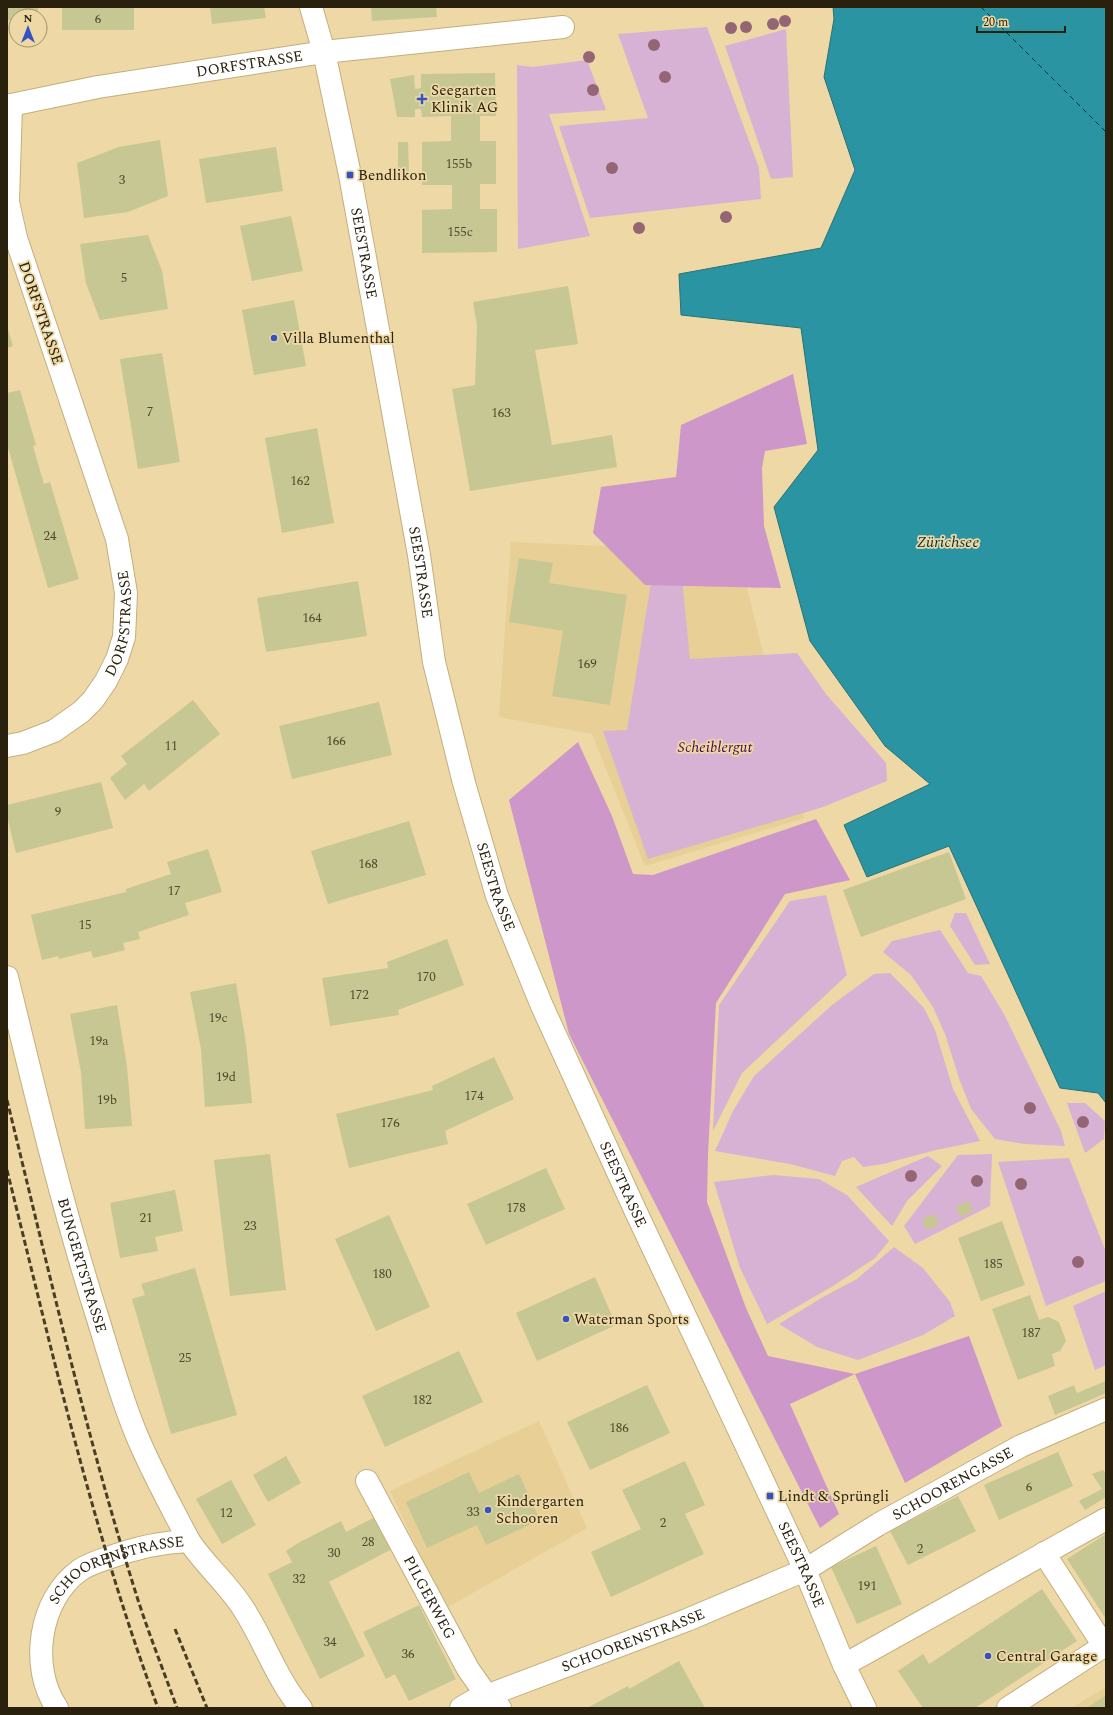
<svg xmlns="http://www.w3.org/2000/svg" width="1113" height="1715" viewBox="0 0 1113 1715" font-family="Spectral,serif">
	<rect width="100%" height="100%" fill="#edd8a6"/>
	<g fill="#e7cf95">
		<path d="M511 542 738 552 804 818 645 866 592 734 499 717Z"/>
		<path d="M539 1421 587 1528 446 1608 390 1491Z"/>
		<path d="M1106 1687V1708H1072Z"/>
	</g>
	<g fill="#d7b2d5">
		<path d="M707 27 759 168 761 199 590 218 559 126 648 118 618 34Z"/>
		<path d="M786 29 793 177 771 179 725 46Z"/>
		<path d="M587 60 606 110 549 114 590 236 518 249 517 65 533 67Z"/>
		<path d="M682 579 690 659 797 653 826 694 886 763 887 781 823 807 648 859 603 731 627 730 651 583Z"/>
		<path d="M826 895 847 975 742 1073 713 1131 719 1005 790 901Z"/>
		<path d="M955 913H966L990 964 975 965 950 926Z"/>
		<path d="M940 930 968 973 981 976 1004 1014 1061 1131 1065 1146 1024 1144 995 1139 971 1109 960 1081 945 1034 933 1007 911 975 883 952 892 941Z"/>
		<path d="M890 973 924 1008 935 1030 953 1089 980 1141 936 1150 883 1164 863 1167 854 1157 842 1161 835 1176 790 1164 715 1151 733 1111 754 1076 832 1005 874 974Z"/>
		<path d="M1067 1103H1085L1105 1121 1104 1139 1085 1153Z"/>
		<path d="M992 1154 990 1206 915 1244 904 1226 958 1155Z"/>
		<path d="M928 1156 942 1166 907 1201 892 1226 856 1187Z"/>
		<path d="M1069 1158 1106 1252V1281L1046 1306 998 1162Z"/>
		<path d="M773 1175 819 1179 847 1195 889 1241 875 1258 833 1286 767 1324 740 1268 714 1182Z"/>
		<path d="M894 1247 923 1268 950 1302 955 1316 923 1335 858 1360 817 1347 779 1324 823 1297 857 1279Z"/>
		<path d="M1106 1291V1365L1095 1370 1073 1306Z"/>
	</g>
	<g fill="#cd97ca">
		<path d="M793 374 807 444 765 451 762 468 764 526 781 588 645 585 593 533 601 487 676 477 681 425Z"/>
		<path d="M578 742 612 816 633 874 653 875 816 819 850 880 785 894 716 1003 708 1154 707 1202 746 1308 768 1356 855 1374 969 1336 1002 1426 905 1483 855 1374 790 1404 839 1514 820 1528 569 1034 509 800Z"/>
	</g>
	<path fill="#2a94a2" stroke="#2a7275" d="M833 7H1106V1103L1098 1093 1060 1088 949 846 867 877 844 825 930 784 885 746 810 641 774 507 818 450 801 328 681 315 679 274 821 248 855 170 824 77 834 19Z"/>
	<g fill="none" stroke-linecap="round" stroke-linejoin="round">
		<path stroke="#013339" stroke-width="1" stroke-dasharray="5 4" stroke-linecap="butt" d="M981 7 1106 132"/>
	</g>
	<g fill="#c7c793">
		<path d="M7 7H38V16H16V20H7Z"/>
		<rect x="62" y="7" width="72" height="23"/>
		<path d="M210 7H264L266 18 212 24Z"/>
		<path d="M371 7H436L437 17 372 21Z"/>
		<path d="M495 73 496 116H480V141H496V184H480V209H497V252L422 253V210L452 209V185H422V142L451 141V116L422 117 421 109H415V117H397L390 79 414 75 415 89 421 88V74Z"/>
		<path d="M160 140 168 196 128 212 84 218 77 163 119 147Z"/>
		<path d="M398 142H408L409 172H398Z"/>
		<path d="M276 147 283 191 206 203 199 159Z"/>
		<path d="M291 216 303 271 252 281 240 226Z"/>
		<path d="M148 235 162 271 168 309 100 320 86 283 80 244Z"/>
		<path d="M568 286 578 344 535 350 552 445 612 435 617 467 470 491 452 389 475 385 477 326 473 302Z"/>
		<path d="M294 300 306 366 254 375 242 310Z"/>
		<path d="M7 326 13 346 7 348Z"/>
		<path d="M162 353 180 462 138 469 120 359Z"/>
		<path d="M20 390 36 445 33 446 44 484 50 482 79 579 48 588 7 444V393Z"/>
		<path d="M317 428 334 523 282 533 265 438Z"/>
		<path d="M519 558 553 563 549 583 627 595 610 705 552 696 563 631 509 622Z"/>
		<path d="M358 581 367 636 266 652 257 598Z"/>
		<path d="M193 700 220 734 149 791 144 784 125 800 110 778 127 764 121 756Z"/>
		<path d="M379 702 392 755 292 779 279 726Z"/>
		<path d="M101 782 113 828 16 853 7 817V805Z"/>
		<path d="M409 821 426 875 328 904 311 851Z"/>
		<path d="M208 849 222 892 185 903 189 915 138 932 140 939 123 943 125 950 93 958 91 951 59 959 58 956 42 960 31 915 126 892V889L171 874 167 862Z"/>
		<path d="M949 852 966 899 861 937 843 890Z"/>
		<path d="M447 939 464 985 398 1010 399 1015 330 1026 322 978 388 968 387 962Z"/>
		<path d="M236 983 246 1043 252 1103 205 1107 201 1049 190 992Z"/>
		<path d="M117 1005 127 1066 132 1126 85 1129 81 1072 70 1014Z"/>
		<path d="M494 1057 514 1099 445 1131 448 1144 349 1168 336 1114 433 1090 432 1086Z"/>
		<path d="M270 1154 286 1290 230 1296 214 1160Z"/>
		<path d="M546 1168 565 1209 486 1245 467 1204Z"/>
		<path d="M175 1190 183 1231 155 1237 158 1251 120 1258 110 1203Z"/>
		<path d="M969 1201 973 1212 960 1217 956 1206Z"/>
		<path d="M935 1214 939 1225 926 1230 922 1219Z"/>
		<path d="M389 1215 430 1307 376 1331 335 1239Z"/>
		<path d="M1002 1221 1025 1285 981 1301 958 1238Z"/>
		<path d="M195 1268 237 1415 171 1434 132 1299 145 1295 141 1284Z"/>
		<path d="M595 1277 616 1325 537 1361 516 1313Z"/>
		<path d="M1030 1295 1039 1320 1048 1317 1059 1322 1066 1341 1060 1351 1052 1354 1055 1366 1018 1380 992 1309Z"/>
		<path d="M459 1351 483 1402 385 1447 362 1396Z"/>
		<path d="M1106 1381V1393L1055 1415 1048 1396 1074 1385 1077 1393Z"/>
		<path d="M647 1385 670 1433 590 1470 567 1422Z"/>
		<path d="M1058 1452 1073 1486 999 1520 984 1485Z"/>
		<path d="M286 1456 301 1483 268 1502 253 1475Z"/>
		<path d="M685 1461 705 1505 685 1514 704 1554 611 1597 591 1552 641 1529 622 1490Z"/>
		<path d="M1103 1470 1106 1474V1497L1085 1510 1079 1501 1102 1489 1092 1474Z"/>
		<path d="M469 1472 479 1493 519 1474 540 1520 486 1545 477 1525 427 1548 406 1502Z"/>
		<path d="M231 1480 256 1525 222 1544 196 1499Z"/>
		<path d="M958 1496 976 1531 908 1565 890 1531Z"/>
		<path d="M375 1517 392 1549 329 1582 365 1656 320 1679 268 1574 292 1562 286 1551 300 1542 341 1521 346 1532Z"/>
		<path d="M1106 1534V1619L1067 1559Z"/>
		<path d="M876 1546 902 1604 857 1624 831 1567Z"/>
		<path d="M1042 1589 1077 1641 975 1708H923L898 1671 923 1654 929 1664Z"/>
		<path d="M419 1605 456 1679 409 1701 395 1674 386 1679 363 1632Z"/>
		<path d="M679 1661 705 1708H587L628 1686 629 1689Z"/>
		<path d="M1106 1695V1708H1087Z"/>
	</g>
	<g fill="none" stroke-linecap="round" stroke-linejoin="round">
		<defs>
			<g id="minor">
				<path id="s1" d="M11 105 98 87 324 52 563 27"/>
				<path id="s2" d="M7 746 23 743 54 731 81 712 93 700 106 681 117 659 124 637 125 616 126 593 117 539 16 238 8 202 11 105"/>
				<path id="s3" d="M7 977C35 1092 62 1206 98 1319 110 1358 121 1398 137 1436 152 1472 171 1506 189 1541"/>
				<path id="s4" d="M367 1481 468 1669 487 1696 500 1708"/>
				<path d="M844 1665 1106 1519"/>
				<path id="s5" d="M57 1708C29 1667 39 1599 80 1570 89 1564 99 1561 108 1558 135 1548 160 1542 189 1541 205 1565 227 1583 243 1608 264 1640 276 1678 301 1708"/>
				<path id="s6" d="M461 1708 473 1701 687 1620 805 1570 879 1524 1021 1446 1106 1409"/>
				<path d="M1008 1708 1104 1646 1044 1553"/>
			</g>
			<g id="major">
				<path id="s7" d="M311 7 324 52 350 175 419 555 434 662 464 783 497 896 542 1006 636 1212 805 1570 844 1665 865 1708"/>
			</g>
		</defs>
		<use href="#minor" stroke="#c3af7e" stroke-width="24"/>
		<use href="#major" stroke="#c3af7e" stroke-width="24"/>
		<use href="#minor" stroke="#fff" stroke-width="22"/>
		<use href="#major" stroke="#fff" stroke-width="22"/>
		<g stroke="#493f26" stroke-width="3" stroke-dasharray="6 3" stroke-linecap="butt">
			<path d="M7 1100C48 1267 86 1436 138 1600 150 1637 164 1672 177 1708"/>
			<path d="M7 1170C52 1351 93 1533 158 1708"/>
			<path d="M175 1629 207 1708"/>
		</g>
	</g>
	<g fill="#946674">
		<circle cx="785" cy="21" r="6"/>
		<circle cx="773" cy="24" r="6"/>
		<circle cx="746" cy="27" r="6"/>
		<circle cx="731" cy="28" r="6"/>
		<circle cx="654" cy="45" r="6"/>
		<circle cx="589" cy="57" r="6"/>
		<circle cx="665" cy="77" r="6"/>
		<circle cx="593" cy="90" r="6"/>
		<circle cx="612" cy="168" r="6"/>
		<circle cx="726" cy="217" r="6"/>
		<circle cx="639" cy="228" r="6"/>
		<circle cx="1030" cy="1108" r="6"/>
		<circle cx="1083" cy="1122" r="6"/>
		<circle cx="911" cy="1176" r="6"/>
		<circle cx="977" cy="1181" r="6"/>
		<circle cx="1021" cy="1184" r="6"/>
		<circle cx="1078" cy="1262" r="6"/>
	</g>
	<g fill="#3552c3" stroke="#edd8a6" stroke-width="1.5">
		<path d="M420 93h4v4h4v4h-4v4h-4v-4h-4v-4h4z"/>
		<rect x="346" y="171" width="8" height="8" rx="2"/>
		<circle cx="274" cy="338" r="4"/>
		<circle cx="566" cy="1319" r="4"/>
		<rect x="766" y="1492" width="8" height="8" rx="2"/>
		<circle cx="488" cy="1510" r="4"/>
		<circle cx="988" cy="1656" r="4"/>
	</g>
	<g text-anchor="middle" stroke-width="3.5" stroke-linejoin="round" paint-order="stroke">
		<g font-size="13" fill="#504a2e">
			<text x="98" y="23">6</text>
			<text x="459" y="168">155b</text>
			<text x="122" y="184">3</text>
			<text x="460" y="236">155c</text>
			<text x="124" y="282">5</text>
			<text x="150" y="416">7</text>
			<text x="501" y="417">163</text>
			<text x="300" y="485">162</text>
			<text x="50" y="540">24</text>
			<text x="312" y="622">164</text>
			<text x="587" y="668">169</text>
			<text x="336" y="745">166</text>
			<text x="171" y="750">11</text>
			<text x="58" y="816">9</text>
			<text x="368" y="868">168</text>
			<text x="174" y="895">17</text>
			<text x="85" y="929">15</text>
			<text x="426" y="981">170</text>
			<text x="359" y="999">172</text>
			<text x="218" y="1022">19c</text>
			<text x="99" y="1045">19a</text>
			<text x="226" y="1081">19d</text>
			<text x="474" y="1100">174</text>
			<text x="107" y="1104">19b</text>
			<text x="390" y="1127">176</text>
			<text x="516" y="1212">178</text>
			<text x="146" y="1222">21</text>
			<text x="250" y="1230">23</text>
			<text x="993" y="1268">185</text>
			<text x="382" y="1278">180</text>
			<text x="1031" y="1337">187</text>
			<text x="185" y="1362">25</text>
			<text x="422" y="1404">182</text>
			<text x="619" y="1432">186</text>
			<text x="1029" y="1491">6</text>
			<text x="473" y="1516">33</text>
			<text x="226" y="1517">12</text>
			<text x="663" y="1527">2</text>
			<text x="368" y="1546">28</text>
			<text x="920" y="1553">2</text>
			<text x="334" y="1557">30</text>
			<text x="299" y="1583">32</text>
			<text x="867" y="1590">191</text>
			<text x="330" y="1646">34</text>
			<text x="408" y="1658">36</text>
		</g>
		<g font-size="15" fill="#29210d" stroke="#edd8a6">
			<text dy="5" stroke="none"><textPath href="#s1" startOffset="242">DORFSTRASSE</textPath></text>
			<text dy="5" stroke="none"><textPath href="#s7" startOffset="252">SEESTRASSE</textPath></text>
			<text transform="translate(41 313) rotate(71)" y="5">DORFSTRASSE</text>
			<text dy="5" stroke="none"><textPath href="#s7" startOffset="576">SEESTRASSE</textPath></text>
			<text dy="5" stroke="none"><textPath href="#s2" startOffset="183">DORFSTRASSE</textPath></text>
			<text dy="5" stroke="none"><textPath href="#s7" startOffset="900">SEESTRASSE</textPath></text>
			<text dy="5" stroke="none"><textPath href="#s7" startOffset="1224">SEESTRASSE</textPath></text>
			<text dy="5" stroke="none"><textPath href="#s3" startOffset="298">BUNGERTSTRASSE</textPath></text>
			<text dy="5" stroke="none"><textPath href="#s6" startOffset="542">SCHOORENGASSE</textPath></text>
			<text dy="5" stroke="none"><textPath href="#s7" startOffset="1644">SEESTRASSE</textPath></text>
			<text dy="5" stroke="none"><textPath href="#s5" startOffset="186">SCHOORENSTRASSE</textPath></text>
			<text dy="5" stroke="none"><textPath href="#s4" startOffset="132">PILGERWEG</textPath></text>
			<text dy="5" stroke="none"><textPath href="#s6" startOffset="185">SCHOORENSTRASSE</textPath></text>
		</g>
		<g font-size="15" fill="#29210d" stroke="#edd8a6" text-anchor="start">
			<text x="431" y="95">Seegarten<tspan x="431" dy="17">Klinik AG</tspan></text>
			<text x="358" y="180">Bendlikon</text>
			<text x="282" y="343">Villa Blumenthal</text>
			<text x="574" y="1324">Waterman Sports</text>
			<text x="778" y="1501">Lindt &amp; Sprüngli</text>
			<text x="496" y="1506">Kindergarten<tspan x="496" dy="17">Schooren</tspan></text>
			<text x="996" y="1661">Central Garage</text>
		</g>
		<g font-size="15" font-style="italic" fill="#4b084b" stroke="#edd8a6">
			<text x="715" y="752">Scheiblergut</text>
		</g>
		<g font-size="16" font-style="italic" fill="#013339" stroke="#edd8a6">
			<text x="948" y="547">Zürichsee</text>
		</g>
	</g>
	<rect width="1113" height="1715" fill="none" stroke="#29210d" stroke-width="16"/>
	<g transform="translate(28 28)"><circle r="19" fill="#edd8a6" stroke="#9f8f69"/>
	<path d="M0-3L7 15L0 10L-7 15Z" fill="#3552c3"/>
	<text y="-6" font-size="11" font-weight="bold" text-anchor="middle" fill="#29210d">N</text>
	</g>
	<path d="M977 26v6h88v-6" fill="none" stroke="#29210d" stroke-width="2"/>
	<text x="983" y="26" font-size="12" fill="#29210d" stroke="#edd8a6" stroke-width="3" paint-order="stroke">20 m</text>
</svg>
